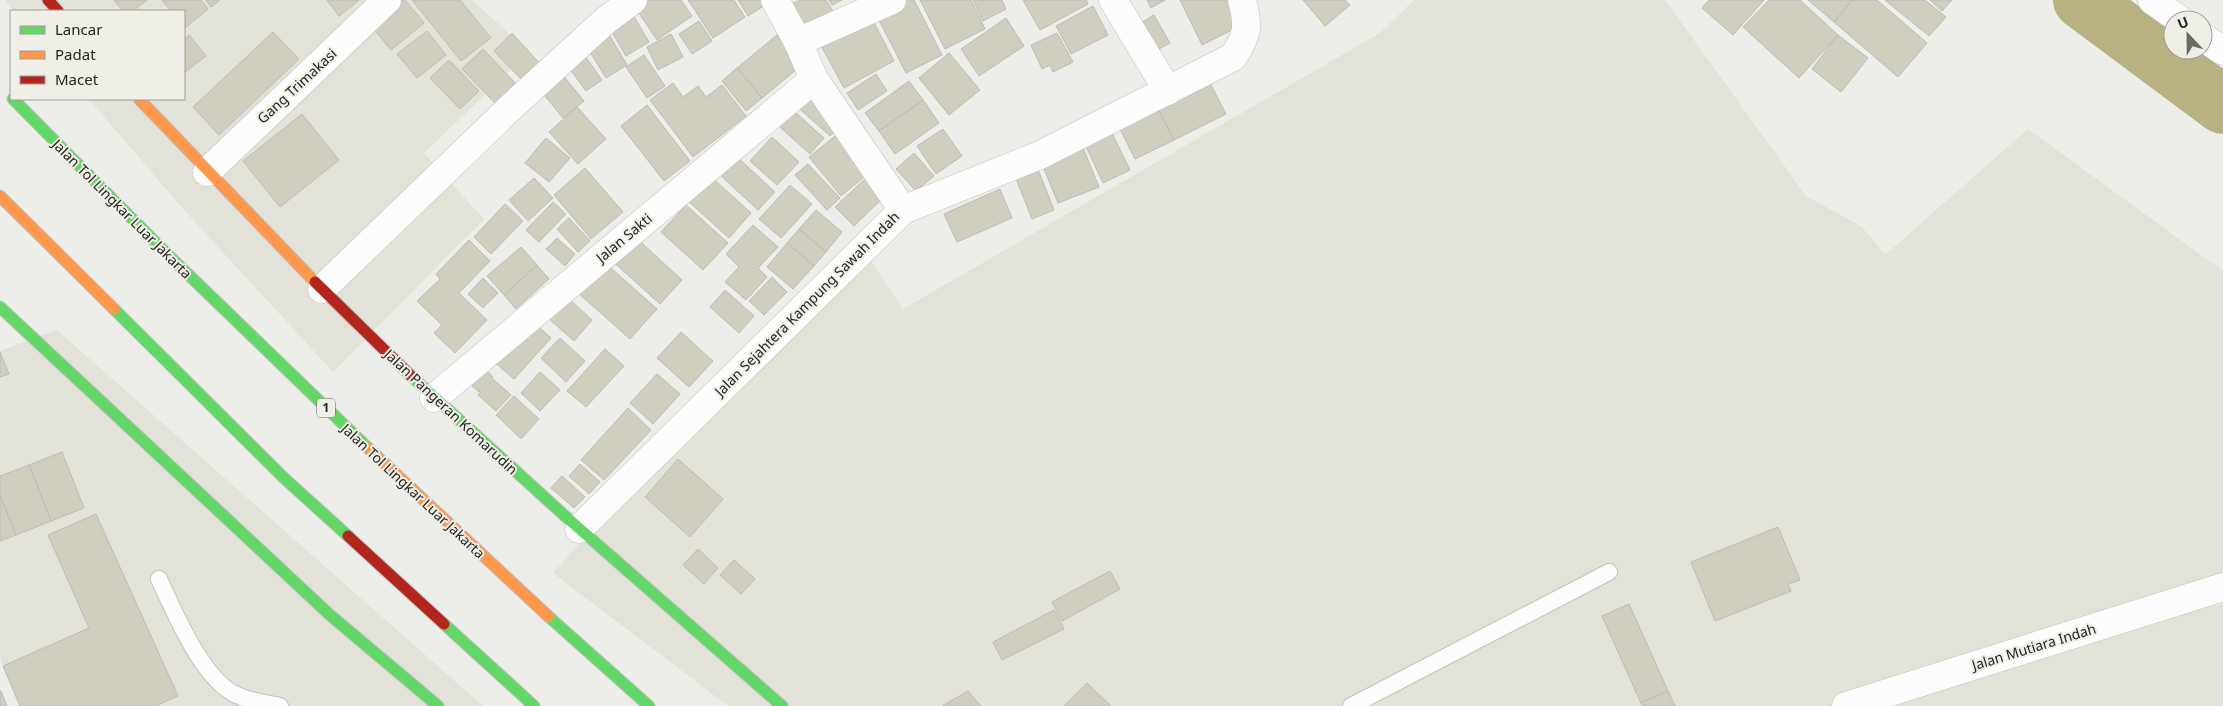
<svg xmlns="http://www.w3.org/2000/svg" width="2223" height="706" viewBox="0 0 2223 706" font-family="'Noto Sans',sans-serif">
	<rect width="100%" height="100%" fill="#edede9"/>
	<g fill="#e2e2d8">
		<path d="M5 0H472L530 52 424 153 484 219 333 372 185 211 89 99H184V11H14Z"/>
		<path d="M1414 0H1665L1806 196 1862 227 1885 255 2028 129 2223 271V706H728L553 573 855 237 903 309 1380 33Z"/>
		<path d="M57 330 483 706H19L0 657V351Z"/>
	</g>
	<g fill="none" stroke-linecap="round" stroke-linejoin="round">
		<path stroke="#b8b282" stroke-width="58" d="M2082 0 2223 105"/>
	</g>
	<g fill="#d0cebf" stroke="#babab8">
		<path d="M114 0H147L133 11H123Z"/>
		<path d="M162 0H201L208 9 185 28 184 11H171Z"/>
		<path d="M206 0H220L211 7Z"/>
		<path d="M327 0H359L339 16Z"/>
		<path d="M398 0H405L424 23 391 50 369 23Z"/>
		<path d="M412 0H460L491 38 461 61Z"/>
		<path d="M639 0H681L692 16 657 40 633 4Z"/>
		<path d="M688 0H734L745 17 713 38Z"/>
		<path d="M738 0H773L748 16Z"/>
		<path d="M800 0H826L834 13 803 29 790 5Z"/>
		<path d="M829 0H842L832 5Z"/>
		<path d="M898 0H914L942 55 906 73 875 12Z"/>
		<path d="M920 0H971L985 29 945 49Z"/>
		<path d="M973 0H1002L1006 9 983 21Z"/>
		<path d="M1023 0H1086L1088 4 1040 30Z"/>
		<path d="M1147 0H1165L1151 8Z"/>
		<path d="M1180 0H1232L1244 24 1202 45Z"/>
		<path d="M1303 0H1345L1350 5 1325 26Z"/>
		<path d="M1709 0H1764L1733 35 1702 8Z"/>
		<path d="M1769 0H1800L1838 35 1799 78 1743 27Z"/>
		<path d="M1808 0H1852L1834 22Z"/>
		<path d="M1852 0H1877L1927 43 1898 77 1834 22Z"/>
		<path d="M1885 0H1925L1946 17 1929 36Z"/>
		<path d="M1930 0H1952L1942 11Z"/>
		<path d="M1093 6 1108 35 1071 54 1056 26Z"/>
		<path d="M630 10 649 42 626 56 607 23Z"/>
		<path d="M869 13 894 61 844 88 818 40Z"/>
		<path d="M1154 15 1170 43 1150 54 1134 27Z"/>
		<path d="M1006 18 1024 46 979 76 961 49Z"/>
		<path d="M699 21 712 41 692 54 679 34Z"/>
		<path d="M605 28 627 65 606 78 584 42Z"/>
		<path d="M427 31 446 55 417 78 397 54Z"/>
		<path d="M273 32 299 59 219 135 193 107Z"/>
		<path d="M512 33 541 65 523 81 494 51Z"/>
		<path d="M1057 33 1073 62 1053 72 1050 65 1042 69 1031 45Z"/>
		<path d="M671 34 683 57 658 70 647 47Z"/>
		<path d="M189 35 206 56 184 73V40Z"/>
		<path d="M777 35 802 65 762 98 737 68Z"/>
		<path d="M1838 35 1868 58 1841 92 1812 69Z"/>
		<path d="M483 49 516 84 496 104 462 69Z"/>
		<path d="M580 49 602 80 586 91 564 61Z"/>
		<path d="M949 53 980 90 949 115 919 78Z"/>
		<path d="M644 55 665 86 647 98 626 67Z"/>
		<path d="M449 60 479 91 460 109 430 78Z"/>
		<path d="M557 68 584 101 563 118 536 85Z"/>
		<path d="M737 68 762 98 746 111 722 81Z"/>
		<path d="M876 74 887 91 858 110 847 93Z"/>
		<path d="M1207 77 1226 114 1174 140 1155 103Z"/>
		<path d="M909 81 923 100 879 131 865 113Z"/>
		<path d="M673 83 683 97 698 86 706 97 722 85 746 116 693 157 650 100Z"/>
		<path d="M806 89 843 122 830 136 793 103Z"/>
		<path d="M923 100 939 123 895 154 879 131Z"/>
		<path d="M1155 103 1174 140 1135 159 1117 123Z"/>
		<path d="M786 104 824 138 810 154 771 119Z"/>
		<path d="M647 105 690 161 664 181 621 126Z"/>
		<path d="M577 107 606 139 578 164 549 132Z"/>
		<path d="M302 114 339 160 280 207 243 161Z"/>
		<path d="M943 129 962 156 936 174 917 146Z"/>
		<path d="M1110 129 1130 170 1103 183 1084 142Z"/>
		<path d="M839 133 870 172 841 196 809 157Z"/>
		<path d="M772 137 799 162 777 185 750 161Z"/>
		<path d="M546 138 570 158 549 182 525 163Z"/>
		<path d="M1081 143 1099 187 1058 203 1040 159Z"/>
		<path d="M914 153 934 176 916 191 896 169Z"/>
		<path d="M736 156 775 192 758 210 719 174Z"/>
		<path d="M1035 162 1054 210 1032 219 1013 171Z"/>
		<path d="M808 164 840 198 827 210 795 175Z"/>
		<path d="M585 168 623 212 591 239 554 195Z"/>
		<path d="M708 174 751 213 729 238 686 199Z"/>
		<path d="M868 176 886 195 854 226 835 207Z"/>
		<path d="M534 178 553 198 528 221 509 200Z"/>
		<path d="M790 185 812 204 781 238 759 219Z"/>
		<path d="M1000 189 1012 218 957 242 944 214Z"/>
		<path d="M553 202 566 214 539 242 526 230Z"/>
		<path d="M505 204 523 221 491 254 474 237Z"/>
		<path d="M686 205 728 243 703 270 661 232Z"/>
		<path d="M816 210 842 232 826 252 799 229Z"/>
		<path d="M569 218 590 241 578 252 557 229Z"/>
		<path d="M753 225 778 247 758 268 767 277 746 300 725 282 739 267 726 254Z"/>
		<path d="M799 229 826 252 814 266 787 243Z"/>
		<path d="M633 235 682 280 660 304 610 259Z"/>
		<path d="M557 238 575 254 565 266 546 249Z"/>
		<path d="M469 240 490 261 459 293 487 320 455 353 434 333 442 325 417 301 440 279 436 274Z"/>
		<path d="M787 243 814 266 793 289 767 267Z"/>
		<path d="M521 247 537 265 504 295 487 276Z"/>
		<path d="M604 262 657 309 630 339 577 292Z"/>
		<path d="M537 265 549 279 516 309 504 295Z"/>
		<path d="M772 277 787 292 764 315 749 301Z"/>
		<path d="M483 278 498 293 483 308 468 294Z"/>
		<path d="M725 290 754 316 739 333 710 307Z"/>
		<path d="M567 297 592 320 574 341 548 318Z"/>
		<path d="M531 320 551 338 514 379 493 361Z"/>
		<path d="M681 332 713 361 689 387 657 358Z"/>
		<path d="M560 338 585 361 566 382 541 358Z"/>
		<path d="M605 349 624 366 586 407 567 391Z"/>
		<path d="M0 352 9 374 0 377Z"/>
		<path d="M478 362 493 377 479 392 463 378Z"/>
		<path d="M540 372 560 390 540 411 521 393Z"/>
		<path d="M657 374 680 394 653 424 630 403Z"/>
		<path d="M493 379 511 395 496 411 478 395Z"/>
		<path d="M514 396 539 419 521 439 496 415Z"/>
		<path d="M628 408 651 430 604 480 581 460Z"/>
		<path d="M62 452 84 508 51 521 29 465Z"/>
		<path d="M678 459 723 499 690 537 645 497Z"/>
		<path d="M580 464 600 482 589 494 569 476Z"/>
		<path d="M29 465 51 521 16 535 0 496V476Z"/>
		<path d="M562 476 585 497 574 508 551 488Z"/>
		<path d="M0 496 16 535 0 541Z"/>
		<path d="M96 514 178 696 155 706H20L3 666 89 628 48 535Z"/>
		<path d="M1778 527 1800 580 1788 584 1791 591 1715 621 1691 562Z"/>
		<path d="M698 549 718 568 704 584 683 565Z"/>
		<path d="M734 560 755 579 741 594 720 575Z"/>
		<path d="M1110 571 1120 589 1062 621 1052 602Z"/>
		<path d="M1629 604 1668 691 1641 703 1602 616Z"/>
		<path d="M1054 610 1064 629 1002 660 993 642Z"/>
		<path d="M1087 683 1111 706H1064Z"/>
		<path d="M0 691H1L7 706H0Z"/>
		<path d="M968 691 981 706H942Z"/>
		<path d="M1668 691 1675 706H1643L1641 703Z"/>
	</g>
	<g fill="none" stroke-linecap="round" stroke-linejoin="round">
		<defs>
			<g id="lane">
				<path d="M159 579C175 613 203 682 239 696 252 702 267 703 280 706"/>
				<path d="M1351 706 1609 572"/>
			</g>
			<g id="street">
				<path d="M775 0 798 42 814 79 903 210"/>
				<path d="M1113 0 1168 91"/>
				<path d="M2152 0 2180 20"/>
				<path d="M2203 37 2223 51"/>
				<path d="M798 42 892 0"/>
				<path d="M207 172 387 0"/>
				<path d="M322 289 511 107 606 20 633 0"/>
				<path d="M434 398 814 79"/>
				<path d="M579 529 903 210 1040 155 1233 57C1248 35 1249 26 1242 0"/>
				<path d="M1846 706 2223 587"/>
			</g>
			<g id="fast">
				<path d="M13 99 166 253 368 448"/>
				<path d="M0 307 330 615 438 706"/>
				<path d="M114 309 284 478 348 536"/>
				<path d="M410 375 565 516 782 706"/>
				<path d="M548 616 649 706"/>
				<path d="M444 624 534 706"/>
			</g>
			<g id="slow">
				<path d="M139 99 315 282"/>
				<path d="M0 196 114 309"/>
				<path d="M368 448 548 616"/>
			</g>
			<g id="jam">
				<path d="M48 0 58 11"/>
				<path d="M315 282 410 375"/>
				<path d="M348 536 444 624"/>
			</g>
		</defs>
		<use href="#lane" stroke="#c1c1be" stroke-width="18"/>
		<use href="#street" stroke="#c1c1be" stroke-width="29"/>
		<use href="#fast" stroke="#c1c1be" stroke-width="13"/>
		<use href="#slow" stroke="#c1c1be" stroke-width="13"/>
		<use href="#jam" stroke="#c1c1be" stroke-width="13"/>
		<use href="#lane" stroke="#fcfcfc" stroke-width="16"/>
		<use href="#street" stroke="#fcfcfc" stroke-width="28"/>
		<use href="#fast" stroke="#63d668" stroke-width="11"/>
		<use href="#slow" stroke="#ff974d" stroke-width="11"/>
		<use href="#jam" stroke="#b3261e" stroke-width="11"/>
	</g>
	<g text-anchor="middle" stroke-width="4" stroke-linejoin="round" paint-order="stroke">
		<rect fill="#efeee7" stroke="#61615c" stroke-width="1" x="317" y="398.5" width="18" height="19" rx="4"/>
		<g font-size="12" font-weight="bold" fill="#242421">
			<text x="326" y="412">1</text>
		</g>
		<g font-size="14" fill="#242421" stroke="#efeee7">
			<text transform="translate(297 86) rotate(-43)" y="5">Gang Trimakasi</text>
			<text transform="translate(122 209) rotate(45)" y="5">Jalan Tol Lingkar Luar Jakarta</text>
			<text transform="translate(624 238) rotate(-40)" y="5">Jalan Sakti</text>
			<text transform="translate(807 304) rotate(-45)" y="5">Jalan Sejahtera Kampung Sawah Indah</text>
			<text transform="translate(451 412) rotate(43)" y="5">Jalan Pangeran Komarudin</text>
			<text transform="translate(413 491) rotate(43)" y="5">Jalan Tol Lingkar Luar Jakarta</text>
			<text transform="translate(2034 647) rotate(-17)" y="5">Jalan Mutiara Indah</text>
		</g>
	</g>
	<rect x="10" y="10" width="175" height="90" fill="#efeee7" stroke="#9e9d98"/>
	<rect x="20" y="26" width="25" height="8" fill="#63d668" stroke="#9e9d98"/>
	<text x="55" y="35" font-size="15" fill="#242421">Lancar</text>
	<rect x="20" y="51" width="25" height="8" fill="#ff974d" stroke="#9e9d98"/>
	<text x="55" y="60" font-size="15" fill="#242421">Padat</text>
	<rect x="20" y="76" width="25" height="8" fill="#b3261e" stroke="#9e9d98"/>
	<text x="55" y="85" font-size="15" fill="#242421">Macet</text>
	<g transform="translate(2188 35) rotate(338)"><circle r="24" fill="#efeee7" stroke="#9e9d98"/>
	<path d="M0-4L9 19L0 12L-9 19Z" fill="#6a6a67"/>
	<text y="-8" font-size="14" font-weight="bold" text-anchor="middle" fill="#242421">U</text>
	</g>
</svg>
